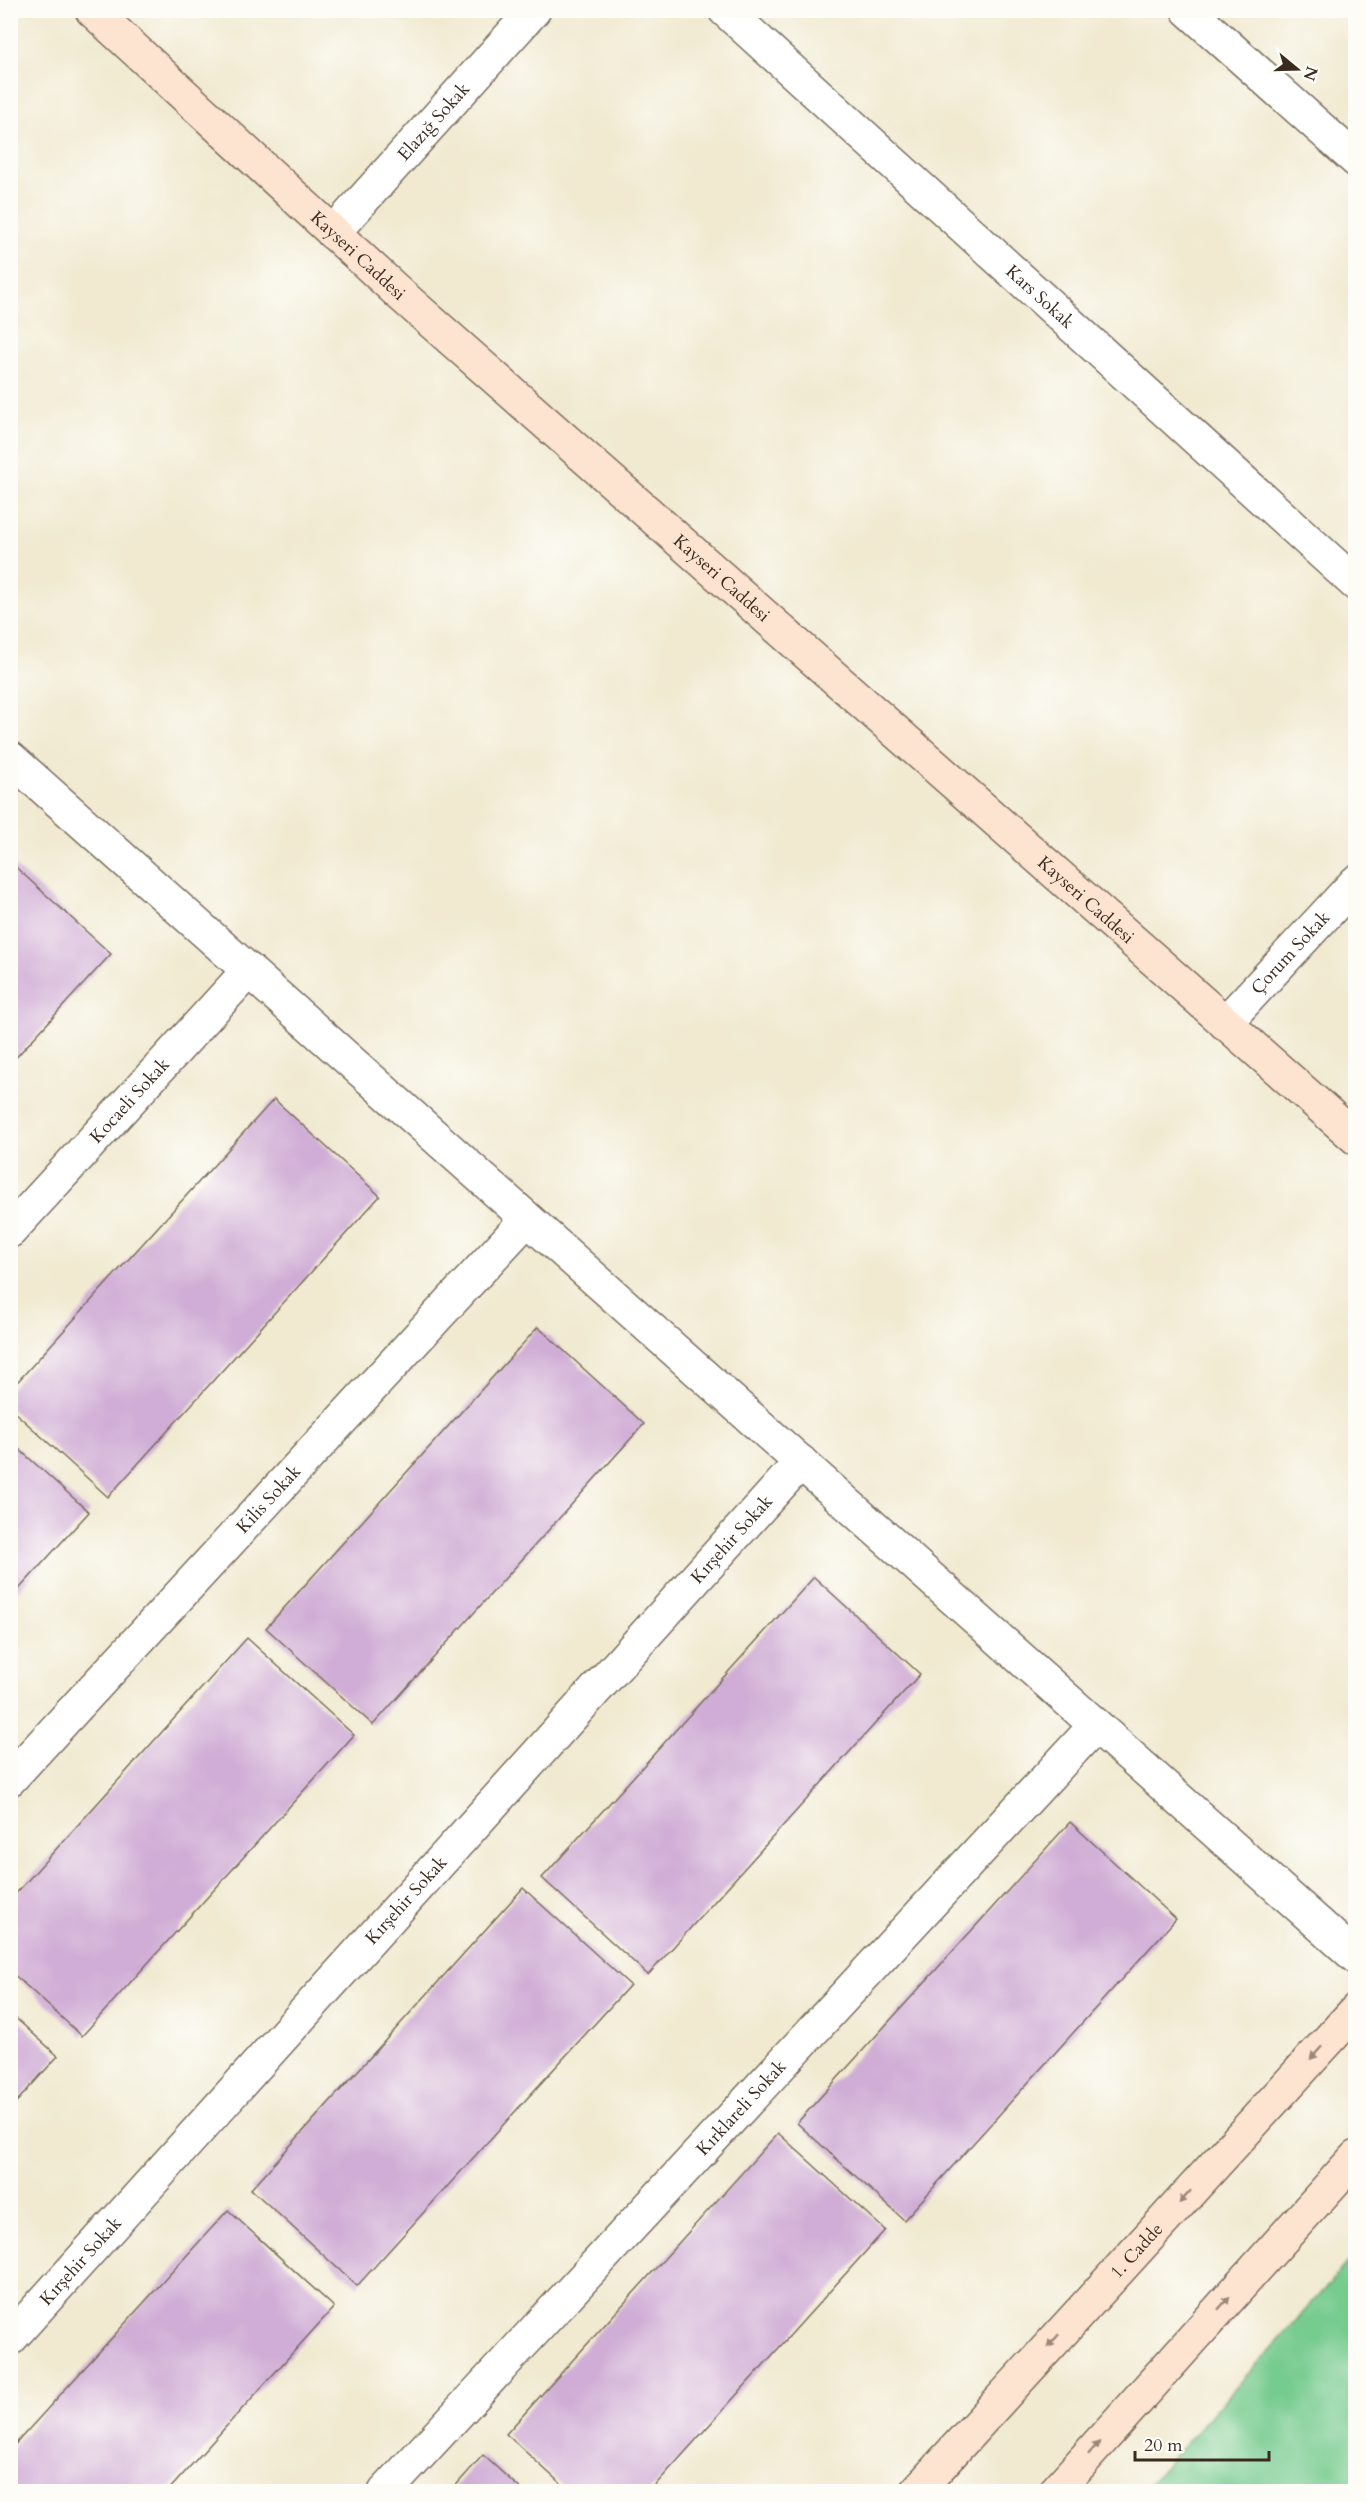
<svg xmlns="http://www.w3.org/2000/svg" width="1366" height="2502" viewBox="0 0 1366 2502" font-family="Cardo,serif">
	<rect width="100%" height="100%" fill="#fdfcf7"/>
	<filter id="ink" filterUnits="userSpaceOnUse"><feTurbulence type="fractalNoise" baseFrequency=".0167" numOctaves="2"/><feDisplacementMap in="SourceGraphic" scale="12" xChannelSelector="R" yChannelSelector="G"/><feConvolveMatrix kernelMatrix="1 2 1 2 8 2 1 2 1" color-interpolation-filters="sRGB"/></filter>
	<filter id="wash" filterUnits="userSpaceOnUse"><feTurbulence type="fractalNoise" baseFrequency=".008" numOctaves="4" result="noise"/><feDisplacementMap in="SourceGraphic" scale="24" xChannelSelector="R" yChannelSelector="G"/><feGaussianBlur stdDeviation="1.35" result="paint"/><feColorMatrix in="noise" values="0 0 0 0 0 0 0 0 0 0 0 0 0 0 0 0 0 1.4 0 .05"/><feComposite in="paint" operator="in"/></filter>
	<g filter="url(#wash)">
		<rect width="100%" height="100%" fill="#f1ead1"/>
		<path fill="#76cb8f" stroke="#587a56" stroke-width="1.5" d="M1355 2255V2491H1143Z"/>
		<g id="blocks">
			<g fill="#d0add6">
				<path d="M10 862 111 954 10 1064Z"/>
				<path d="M274 1099 380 1196 108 1497 10 1408V1390Z"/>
				<path d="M538 1327 644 1424 373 1725 266 1628Z"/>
				<path d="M10 1441 89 1512 10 1599Z"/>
				<path d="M814 1577 920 1674 648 1975 542 1878Z"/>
				<path d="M247 1638 354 1735 82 2036 10 1971V1900Z"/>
				<path d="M1070 1822 1176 1919 904 2220 797 2123Z"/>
				<path d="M523 1888 630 1985 357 2286 251 2189Z"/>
				<path d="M10 2013 58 2056 10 2109Z"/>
				<path d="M778 2133 885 2230 649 2492H570L506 2434Z"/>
				<path d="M228 2210 334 2307 167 2492H10V2450Z"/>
				<path d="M483 2455 524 2492H450Z"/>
			</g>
		</g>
	</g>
	<g filter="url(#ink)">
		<use href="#blocks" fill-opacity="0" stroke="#7b6d5d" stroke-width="1.5"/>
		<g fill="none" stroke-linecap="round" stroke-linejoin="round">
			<defs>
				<g id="street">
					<path id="s1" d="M725 10 1356 584"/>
					<path d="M1188 10 1356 160"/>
					<path id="s2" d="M333 233 534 10"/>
					<path d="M10 758 1356 1957"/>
					<path id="s3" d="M1225 1023 1356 882"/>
					<path id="s4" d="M10 1231 249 970"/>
					<path id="s5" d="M10 1779 527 1219"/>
					<path id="s6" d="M10 2339 801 1462"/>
					<path id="s7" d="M385 2492 1096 1725"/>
				</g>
				<g id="secondary">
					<path id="s8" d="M92 10 400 294 1356 1138"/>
					<path id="s9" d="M916 2492 1356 2010"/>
					<path d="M1055 2492 1356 2157"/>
				</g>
			</defs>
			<use href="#street" stroke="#7b6d5d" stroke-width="36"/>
			<use href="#secondary" stroke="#7b6d5d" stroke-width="36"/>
			<use href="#street" stroke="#fff" stroke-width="33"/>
			<use href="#secondary" stroke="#fde4d1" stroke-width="33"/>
		</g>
		<defs><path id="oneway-solid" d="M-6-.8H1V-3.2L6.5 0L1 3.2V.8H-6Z" transform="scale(1.5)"/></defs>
		<g fill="#9c8778">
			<use href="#oneway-solid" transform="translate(1316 2053) rotate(132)"/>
			<use href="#oneway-solid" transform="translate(1185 2197) rotate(132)"/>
			<use href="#oneway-solid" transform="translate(1224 2303) rotate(-48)"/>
			<use href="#oneway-solid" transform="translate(1053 2341) rotate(132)"/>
			<use href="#oneway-solid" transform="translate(1094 2448) rotate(-48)"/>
		</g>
	</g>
	<g text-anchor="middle" stroke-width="6" stroke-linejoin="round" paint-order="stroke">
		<g font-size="18" fill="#3b2a1e" stroke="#fdfcf7">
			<text dy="6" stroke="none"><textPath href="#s2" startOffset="150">Elazığ Sokak</textPath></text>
			<text dy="6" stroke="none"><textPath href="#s8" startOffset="362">Kayseri Caddesi</textPath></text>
			<text dy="6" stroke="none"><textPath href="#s1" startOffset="426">Kars Sokak</textPath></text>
			<text dy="6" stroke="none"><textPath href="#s8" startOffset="848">Kayseri Caddesi</textPath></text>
			<text dy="6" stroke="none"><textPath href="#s8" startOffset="1334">Kayseri Caddesi</textPath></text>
			<text dy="6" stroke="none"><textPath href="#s3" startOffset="96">Çorum Sokak</textPath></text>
			<text dy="6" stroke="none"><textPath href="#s4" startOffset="177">Kocaeli Sokak</textPath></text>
			<text dy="6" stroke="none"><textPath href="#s5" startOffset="381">Kilis Sokak</textPath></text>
			<text dy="6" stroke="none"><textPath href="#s6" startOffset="1077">Kırşehir Sokak</textPath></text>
			<text dy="6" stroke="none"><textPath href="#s6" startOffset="591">Kırşehir Sokak</textPath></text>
			<text dy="6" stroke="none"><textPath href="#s7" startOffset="524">Kırklareli Sokak</textPath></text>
			<text dy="6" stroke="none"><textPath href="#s9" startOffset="327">1. Cadde</textPath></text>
			<text dy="6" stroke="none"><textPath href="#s6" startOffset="105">Kırşehir Sokak</textPath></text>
		</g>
	</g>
	<rect width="1366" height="2502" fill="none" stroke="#fdfcf7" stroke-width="36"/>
	<g transform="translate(1297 69) rotate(109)" stroke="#fdfcf7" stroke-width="4.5" paint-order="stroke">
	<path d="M0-4.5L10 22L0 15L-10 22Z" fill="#3b2a1e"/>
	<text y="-9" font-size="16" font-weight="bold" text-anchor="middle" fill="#3b2a1e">N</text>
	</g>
	<path d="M1135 2451v9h134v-9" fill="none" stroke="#3b2a1e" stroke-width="3"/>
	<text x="1144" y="2451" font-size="18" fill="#3b2a1e" stroke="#fdfcf7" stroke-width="4.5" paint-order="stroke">20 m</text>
</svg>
